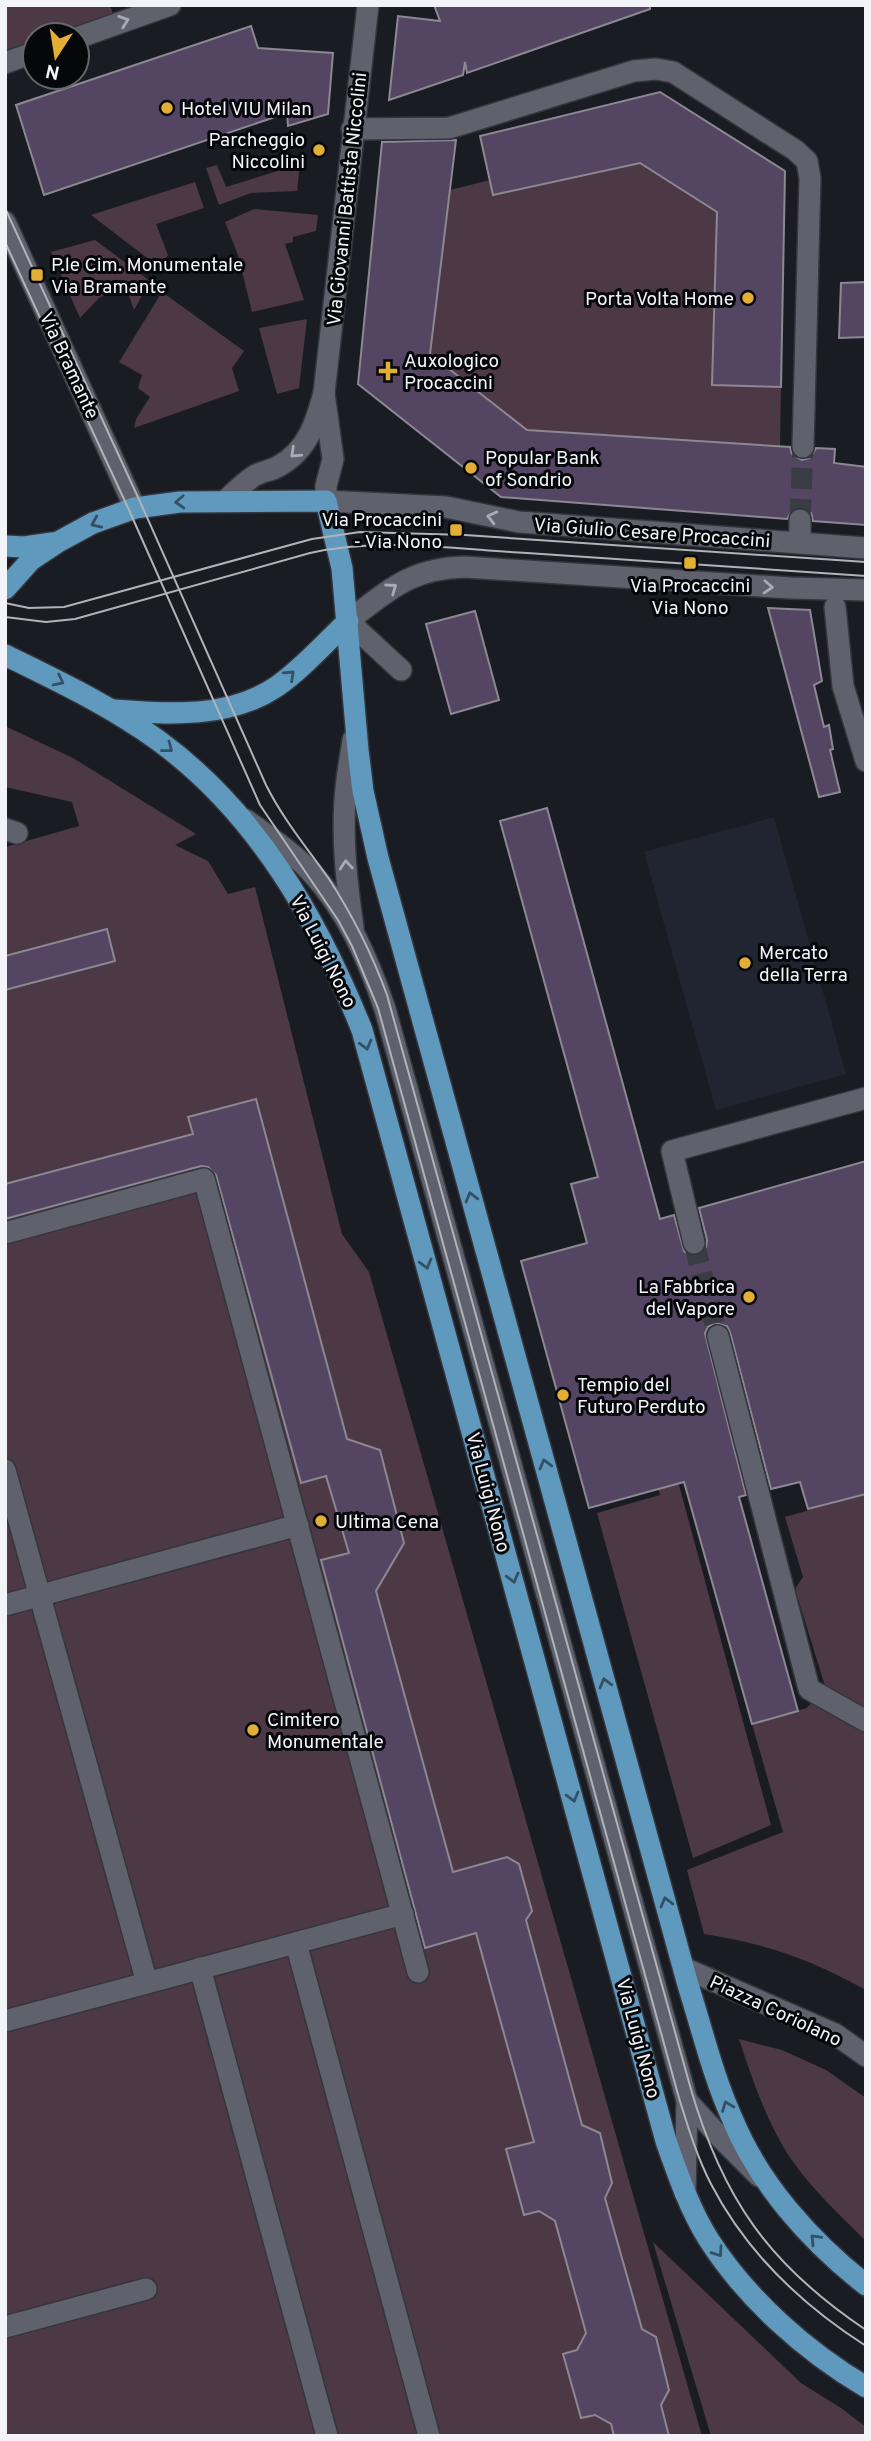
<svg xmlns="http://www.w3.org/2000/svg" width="871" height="2441" viewBox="0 0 871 2441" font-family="Overpass,sans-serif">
	<rect width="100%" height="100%" fill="#1a1c24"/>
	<path fill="#212532" d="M774 817 846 1074 716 1110 644 852Z"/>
	<g fill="#4d3845">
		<path d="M5 5H110L113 14 52 35H35V41L5 51Z"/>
		<path d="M640 163 717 212 712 385 781 387 780 446 527 430 430 354 450 190 490 180 493 195Z"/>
		<path d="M300 164 297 191 251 193 219 205 206 168 217 165 226 187Z"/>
		<path d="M195 182 204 208 156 224 168 255 159 267 91 215Z"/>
		<path d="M254 209 318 215 316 231 293 237V242L285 244 304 300 252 312 238 255 225 222Z"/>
		<path d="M95 240 150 281 134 310 126 287 100 297 80 318 51 252Z"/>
		<path d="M162 292 244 351 232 368 239 391 134 428 136 419 150 397 138 388 142 375 119 362Z"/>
		<path d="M307 319 299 388 277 394 259 328Z"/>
		<path d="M5 726 73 758 196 834 175 845 208 861 228 894 255 887 342 1234 369 1272 702 2436H5V847L79 826 72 802 5 787Z"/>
		<path d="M646 1363 771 1825 693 1858 597 1513 660 1495 625 1367Z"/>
		<path d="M866 1494V1990C810 1959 767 1944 704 1934L687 1870 783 1832 752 1724 807 1708 825 1686 795 1589 803 1577 785 1517Z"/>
		<path d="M739 2039 782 2050 826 2070 866 2098V2241C837 2212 805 2183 784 2148 764 2114 751 2076 739 2039Z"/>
		<path d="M653 2242 801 2383 841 2408 866 2427V2436H711Z"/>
	</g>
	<g fill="#544663" stroke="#8c8892" stroke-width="2">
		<path d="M434 5H650V9L467 73 465 62 463 75 389 100 398 16 440 21Z"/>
		<path d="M251 26 258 48 333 53 328 114 288 126 287 113 44 195 16 105Z"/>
		<path d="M660 92 785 171 781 387 712 385 717 212 640 163 493 195 480 136Z"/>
		<path d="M456 140 430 354 527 430 790 447 792 454 802 460 810 458 816 448 835 449 834 463 866 467V525L813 521 811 513 801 507 793 509 787 519 501 497 358 384 382 142Z"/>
		<path d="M866 282V337L839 338 841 283Z"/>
		<path d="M768 608 810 610 822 681 814 685 824 727 829 725 833 749 830 750 840 792 819 797Z"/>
		<path d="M475 611 499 700 451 714 426 624Z"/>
		<path d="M547 808 660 1219 674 1215 684 1251 690 1255 696 1256 706 1247 707 1240 699 1208 866 1161V1494L808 1509 800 1482 771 1489 730 1332 727 1326 715 1323 708 1327 705 1333 746 1495 739 1497 798 1711 752 1724 684 1482 589 1508 521 1261 587 1243 571 1184 598 1177 500 821Z"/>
		<path d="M107 929 115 961 5 990V956Z"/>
		<path d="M256 1099 347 1439 380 1450 404 1543 376 1591 453 1872 507 1857 519 1864 532 1911 526 1920 582 2125 600 2133 612 2183 605 2198 642 2329 656 2337 669 2390 661 2405 669 2436H614L611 2424 595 2415 581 2418 563 2354 577 2350 586 2333 555 2221 539 2211 524 2215 506 2149 534 2142 476 1933 425 1948 321 1560 349 1553 326 1476 301 1483 216 1175 208 1167 201 1166 5 1219V1184L193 1134 188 1117Z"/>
	</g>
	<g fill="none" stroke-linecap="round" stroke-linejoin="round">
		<g stroke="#3a3c44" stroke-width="21" stroke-dasharray="21 10" stroke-linecap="butt">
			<path d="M800 520 803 447"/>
			<path d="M694 1243 718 1336"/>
		</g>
		<defs>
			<g id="minor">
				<path d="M77 38 170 5"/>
				<path d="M5 63 35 52"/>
				<path d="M352 129 449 128 634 71 656 69 673 72 795 150 807 161 810 178 803 447"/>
				<path d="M5 222 135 508"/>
				<path d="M324 393 333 459 326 486V501L446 507 519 522 866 548"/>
				<path d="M225 501C234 493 243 483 254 476 262 471 271 471 279 466 308 450 316 422 324 393L368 5"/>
				<path d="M800 543V520"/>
				<path d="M835 607 843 686 866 761"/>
				<path d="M401 670 348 621C389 590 411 568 465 567L791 588 866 590"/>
				<path d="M246 820C268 836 291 851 310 871 347 910 368 959 385 1009L687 2101 685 2193"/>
				<path d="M5 829 17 833"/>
				<path d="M353 927C347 885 342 843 345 800 346 780 350 760 353 740"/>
				<path d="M5 1233 204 1179 418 1972"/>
				<path d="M694 1243 672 1151 866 1098"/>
				<path d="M718 1336 809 1689 866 1721"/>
				<path d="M5 1470 147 1983"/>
				<path d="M5 1605 298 1525"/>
				<path d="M296 1943 429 2436"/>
				<path d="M200 1968 327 2436"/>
				<path d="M684 1968 835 2034 866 2056"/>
				<path d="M5 2021 403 1914"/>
				<path d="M687 2101 719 2136 759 2176"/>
				<path d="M5 2327 146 2289"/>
			</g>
			<g id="major">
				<path d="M5 546 24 547 52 543"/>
				<path d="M5 589 31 560 58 542 93 523 135 508 180 502 326 501 342 568 358 750 363 791 378 858 688 1985C702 2029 713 2076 732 2118 759 2184 810 2241 866 2285"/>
				<path d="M5 655C58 681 111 706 159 741 257 813 318 920 362 1030L666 2141C678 2175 690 2210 709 2240 747 2299 805 2351 866 2387"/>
				<path d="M114 710C168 714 228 719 276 687 301 670 326 642 348 621"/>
			</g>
		</defs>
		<use href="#minor" stroke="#34363c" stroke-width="24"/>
		<use href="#major" stroke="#34363c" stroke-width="24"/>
		<use href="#minor" stroke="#5f626c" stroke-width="21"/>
		<use href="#major" stroke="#6099be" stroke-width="21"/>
		<g stroke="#b1b3b9" stroke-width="2">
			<path d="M5 208 142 506 266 785C283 819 307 848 329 879 353 916 372 954 387 995L690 2086C722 2198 769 2265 866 2330"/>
			<path d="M5 242 129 510 260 805 338 920 352 946 378 1008 679 2098C688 2127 697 2157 711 2184 746 2252 802 2305 866 2346"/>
			<path d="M5 603 29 608 64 607 312 539 360 532 465 535 866 562"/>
			<path d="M5 617 46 622 75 619 310 553C380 537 456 549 527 553 640 560 753 568 866 576"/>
		</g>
	</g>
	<defs><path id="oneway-chevron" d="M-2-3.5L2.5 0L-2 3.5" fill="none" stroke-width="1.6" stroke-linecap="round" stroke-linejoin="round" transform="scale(1.75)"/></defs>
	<g stroke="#a8abb2">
		<use href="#oneway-chevron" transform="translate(124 21) rotate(-19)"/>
		<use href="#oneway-chevron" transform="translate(295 453) rotate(137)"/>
		<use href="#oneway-chevron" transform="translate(492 517) rotate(-166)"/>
		<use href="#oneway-chevron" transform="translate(768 587) rotate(3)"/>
		<use href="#oneway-chevron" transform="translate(392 588) rotate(-35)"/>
		<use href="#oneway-chevron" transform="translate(346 865) rotate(-95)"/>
	</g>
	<g stroke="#335064">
		<use href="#oneway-chevron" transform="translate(180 502) rotate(177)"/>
		<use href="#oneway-chevron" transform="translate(96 523) rotate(156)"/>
		<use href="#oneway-chevron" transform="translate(290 675) rotate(-43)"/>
		<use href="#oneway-chevron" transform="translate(59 681) rotate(27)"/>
		<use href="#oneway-chevron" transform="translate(168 748) rotate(38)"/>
		<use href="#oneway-chevron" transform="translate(366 1045) rotate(75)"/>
		<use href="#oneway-chevron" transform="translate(471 1197) rotate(-105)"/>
		<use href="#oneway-chevron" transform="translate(426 1264) rotate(75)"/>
		<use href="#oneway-chevron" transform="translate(545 1464) rotate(-105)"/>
		<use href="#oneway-chevron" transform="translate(513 1578) rotate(75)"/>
		<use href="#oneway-chevron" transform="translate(605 1683) rotate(-105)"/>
		<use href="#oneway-chevron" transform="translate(573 1797) rotate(75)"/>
		<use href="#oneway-chevron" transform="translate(666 1902) rotate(-105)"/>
		<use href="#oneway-chevron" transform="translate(727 2106) rotate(-111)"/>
		<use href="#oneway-chevron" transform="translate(815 2239) rotate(-134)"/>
		<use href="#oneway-chevron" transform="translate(718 2252) rotate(55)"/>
	</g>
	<g fill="#e2af34" stroke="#06070a" stroke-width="2.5">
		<circle cx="167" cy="108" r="7"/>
		<circle cx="319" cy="150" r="7"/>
		<rect x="30" y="268" width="14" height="14" rx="3.5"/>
		<circle cx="748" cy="298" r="7"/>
		<path d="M384.5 360.5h7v7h7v7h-7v7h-7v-7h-7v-7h7z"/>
		<circle cx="471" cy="468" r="7"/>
		<rect x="449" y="523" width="14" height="14" rx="3.5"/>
		<rect x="683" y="556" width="14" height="14" rx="3.5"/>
		<circle cx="745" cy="963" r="7"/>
		<circle cx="749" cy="1297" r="7"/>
		<circle cx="563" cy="1395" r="7"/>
		<circle cx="321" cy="1521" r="7"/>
		<circle cx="253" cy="1730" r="7"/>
	</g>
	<g text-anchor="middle" stroke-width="6" stroke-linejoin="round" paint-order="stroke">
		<g font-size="19" fill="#f2f4f9" stroke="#06070a" text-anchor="start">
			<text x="181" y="115">Hotel VIU Milan</text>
			<text x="305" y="146" text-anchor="end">Parcheggio<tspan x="305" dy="22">Niccolini</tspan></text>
			<text x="51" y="271">P.le Cim. Monumentale<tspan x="51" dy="22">Via Bramante</tspan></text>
			<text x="734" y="305" text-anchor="end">Porta Volta Home</text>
			<text x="404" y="367">Auxologico<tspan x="404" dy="22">Procaccini</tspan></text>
			<text x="485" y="464">Popular Bank<tspan x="485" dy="22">of Sondrio</tspan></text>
			<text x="442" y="526" text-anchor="end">Via Procaccini<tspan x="442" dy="22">- Via Nono</tspan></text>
			<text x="690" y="592" text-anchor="middle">Via Procaccini<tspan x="690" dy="22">Via Nono</tspan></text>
			<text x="759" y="959">Mercato<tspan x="759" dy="22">della Terra</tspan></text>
			<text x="735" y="1293" text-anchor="end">La Fabbrica<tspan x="735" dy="22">del Vapore</tspan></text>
			<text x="577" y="1391">Tempio del<tspan x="577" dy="22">Futuro Perduto</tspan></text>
			<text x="335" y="1528">Ultima Cena</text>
			<text x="267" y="1726">Cimitero<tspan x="267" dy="22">Monumentale</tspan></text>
		</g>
		<g font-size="19" fill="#f2f4f9" stroke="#06070a">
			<text transform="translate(346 199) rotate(-84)" y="7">Via Giovanni Battista Niccolini</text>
			<text transform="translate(70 365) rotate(65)" y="7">Via Bramante</text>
			<text transform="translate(652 532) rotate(4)" y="7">Via Giulio Cesare Procaccini</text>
			<text transform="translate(324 951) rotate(63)" y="7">Via Luigi Nono</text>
			<text transform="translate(489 1492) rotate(75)" y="7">Via Luigi Nono</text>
			<text transform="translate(776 2010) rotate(25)" y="7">Piazza Coriolano</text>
			<text transform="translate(639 2038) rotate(75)" y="7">Via Luigi Nono</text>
		</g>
	</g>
	<rect width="871" height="2441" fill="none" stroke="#f2f4f9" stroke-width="14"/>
	<g transform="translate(56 56) rotate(192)"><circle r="33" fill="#06070a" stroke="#64666a" stroke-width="2"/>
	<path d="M0-5L12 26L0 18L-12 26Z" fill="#e2af34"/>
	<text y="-10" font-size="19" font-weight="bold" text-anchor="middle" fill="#f2f4f9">N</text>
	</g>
</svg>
